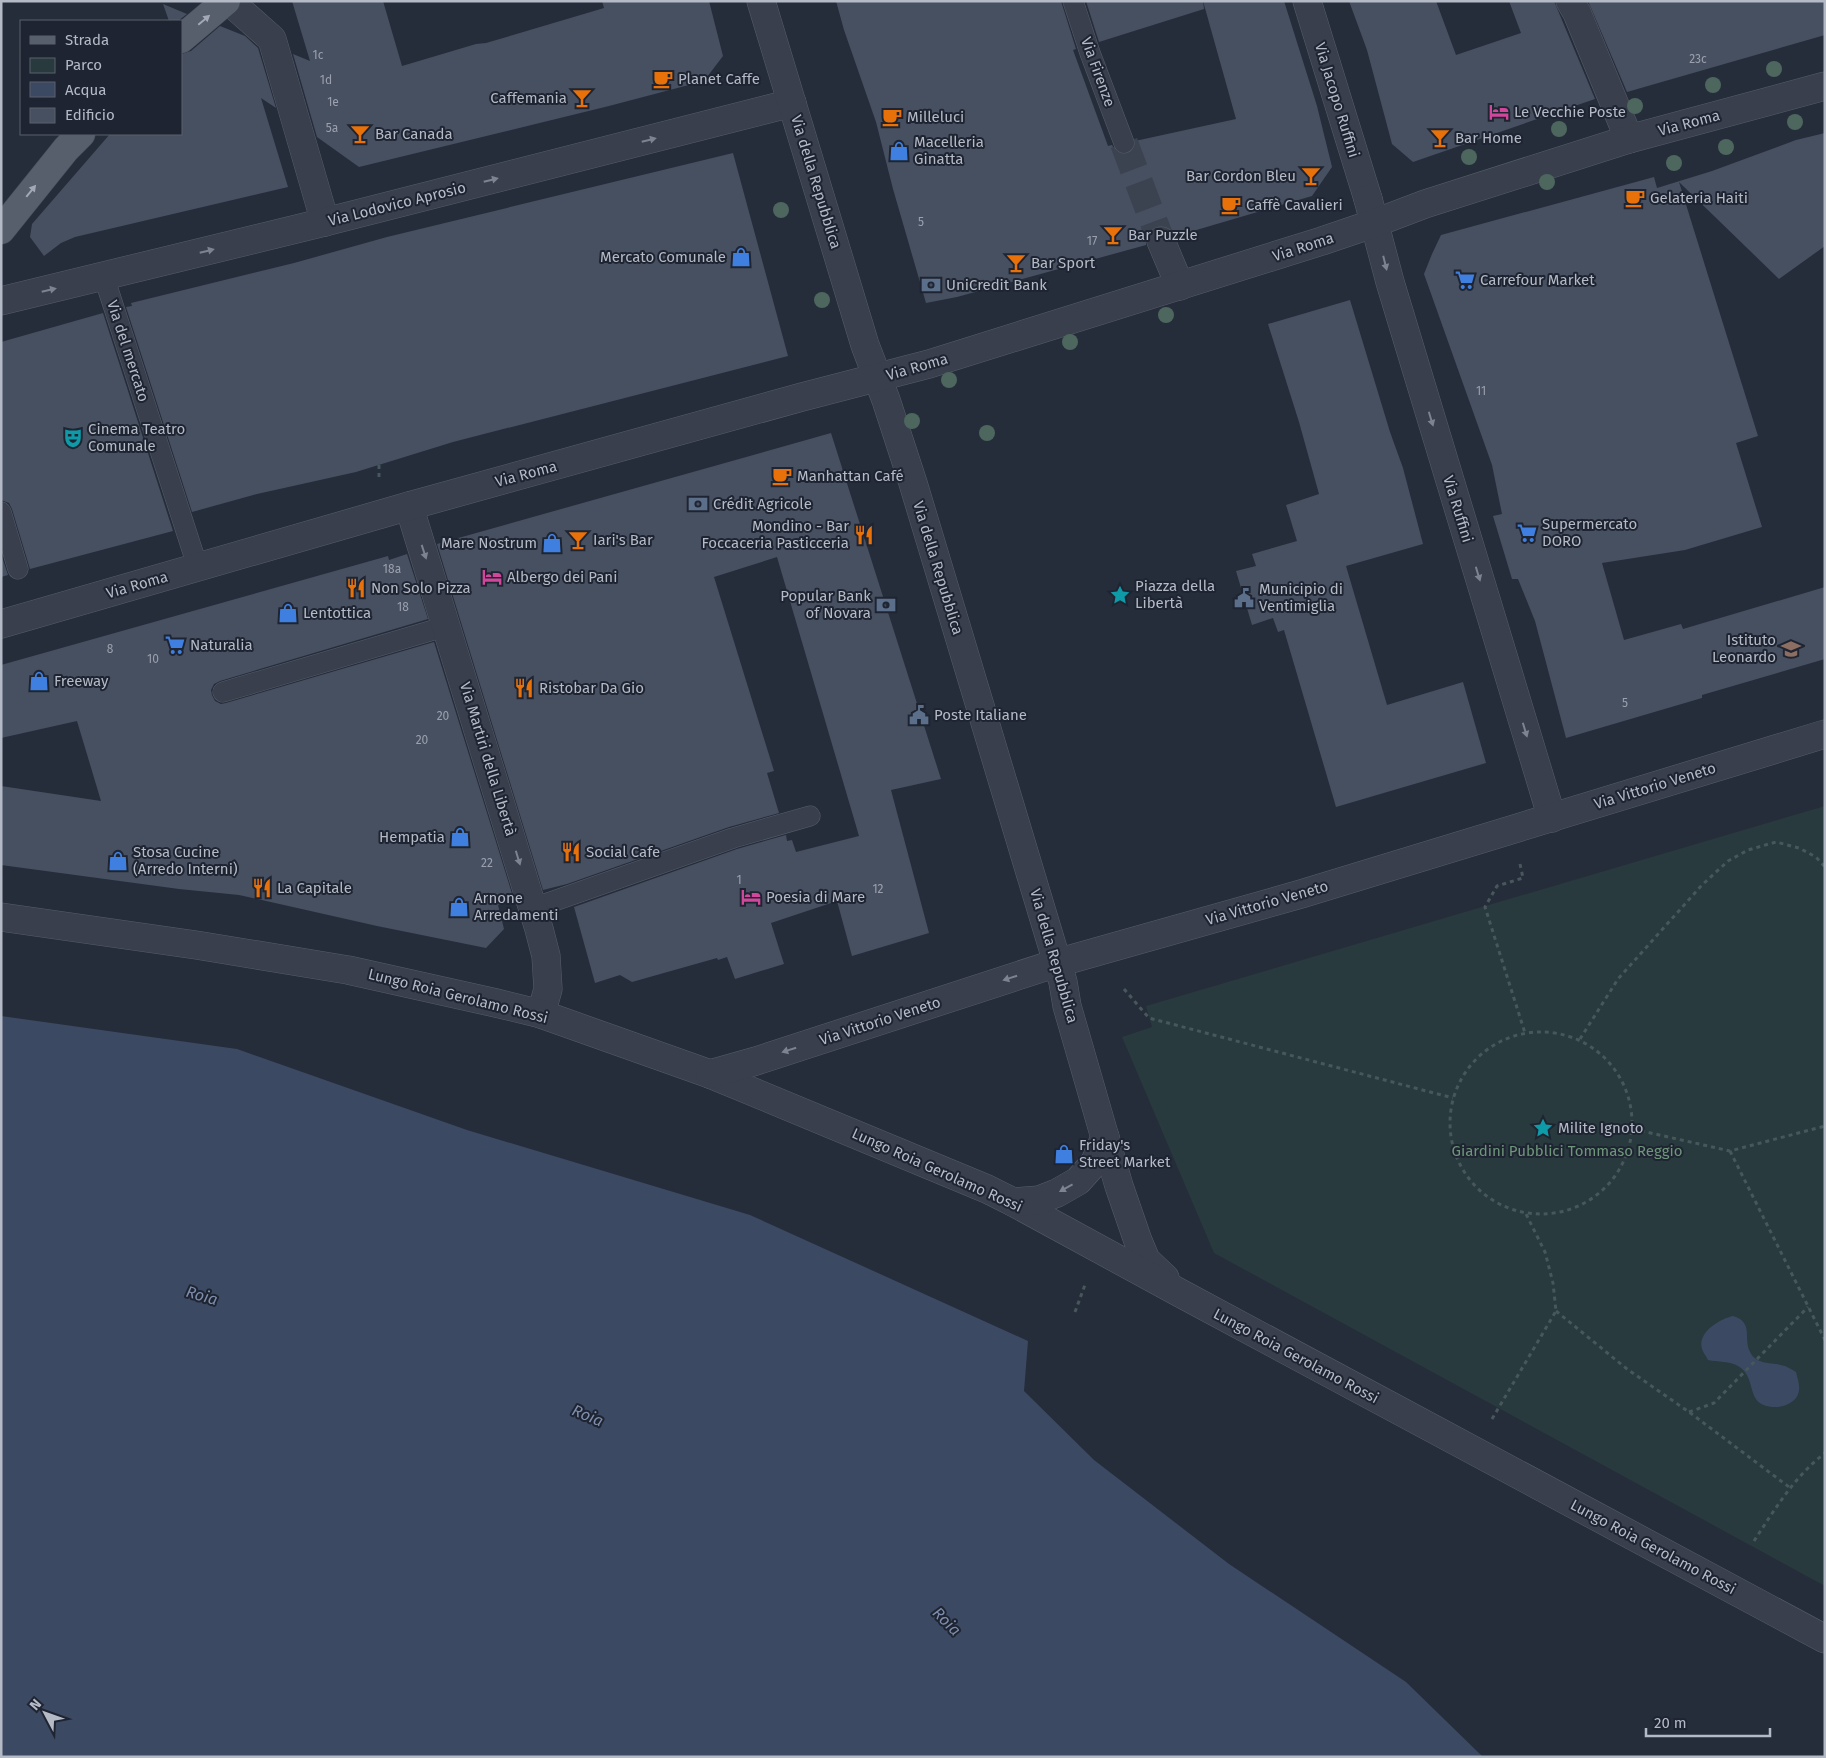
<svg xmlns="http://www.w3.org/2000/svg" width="1826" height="1758" viewBox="0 0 1826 1758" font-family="'Fira Sans',sans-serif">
	<rect width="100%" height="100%" fill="#252d3b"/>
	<path fill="#283a3d" d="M1825 806V1586L1214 1253 1122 1037 1152 1027 1146 1006Z"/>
	<g fill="#3c4963">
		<path d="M1 1016 237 1049 467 1130 750 1215 1028 1341 1024 1391 1094 1460 1229 1564 1406 1682 1483 1757H1Z"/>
		<path d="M1733 1316C1754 1322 1743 1338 1750 1352 1757 1366 1774 1362 1785 1366 1789 1368 1793 1370 1796 1372 1798 1381 1802 1389 1796 1398 1791 1404 1783 1407 1776 1407 1743 1407 1759 1378 1738 1366 1730 1361 1718 1362 1708 1360 1706 1356 1703 1352 1702 1349 1697 1332 1720 1319 1733 1316Z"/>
	</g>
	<g fill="#475060">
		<path d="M292 1H383L402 66 476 44 486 43 604 8 602 1H709L723 56 704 81 609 106 359 167 317 137 293 54 310 61Z"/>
		<path d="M836 1H1061L1076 49 1073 50 1108 146 1112 145 1116 152 1123 155 1128 154 1133 151 1136 145 1135 141 1236 119 1203 1H1284L1317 106 1332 167 1312 196 1176 236 1170 228 1163 226H1155L1148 232 1146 239V245L957 297 926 303 893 189 876 122 844 30Z"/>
		<path d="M1086 1H1203L1204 9 1099 42Z"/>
		<path d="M1349 1H1436L1456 55 1521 33 1509 1H1554L1595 99 1413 162 1392 144 1367 50Z"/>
		<path d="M1588 1H1825V35L1627 92Z"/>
		<path d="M163 4 187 14 178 21H169Z"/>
		<path d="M220 26 245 36 258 48 276 108 261 98 288 187 75 237 61 243 44 256 30 237 32 224 110 134H181V54L191 51Z"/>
		<path d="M1825 133V246L1779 279 1679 182 1758 436 1736 443 1762 527 1685 550 1602 563 1624 640 1681 624 1683 629 1825 587V659L1702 695V698L1566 738 1535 621 1518 579H1512L1493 516 1502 514 1492 465 1424 274 1432 254 1441 235 1654 177 1657 188 1712 171 1796 140Z"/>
		<path d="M733 153 788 356 453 442 356 472 257 494 192 512 126 307 132 306 131 303 294 263 387 237Z"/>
		<path d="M1350 300 1390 432 1403 468 1423 544 1346 566 1387 705 1463 682 1486 763 1336 807 1284 630 1278 632 1273 618 1252 625 1236 571 1256 566 1252 554 1297 541 1286 505 1319 494 1299 422 1268 324Z"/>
		<path d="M103 313 173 531 30 569 12 509 9 503 1 500V342Z"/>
		<path d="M831 433 941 779 891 790 929 933 852 956 837 901 771 923 784 964 735 979 727 957 718 960 717 958 632 982 620 975 595 983 574 907 737 849 786 835 787 841 792 840 796 852 859 836 777 557 714 577 774 771 767 773 779 813 729 827 567 884 543 890 437 544Z"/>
		<path d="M1 554 8 575 1 577Z"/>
		<path d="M407 554 428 619 220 681 214 684 211 690 212 695 215 701 221 704 226 703 434 642 514 900 498 905 504 929 486 948 377 926 239 895 179 889 1 865V786L101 801 77 721 1 738V665L388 556 389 560Z"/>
	</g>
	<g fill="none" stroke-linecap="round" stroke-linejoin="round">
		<path stroke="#3b4250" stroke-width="28" stroke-dasharray="28 14" stroke-linecap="butt" d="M1124 143 1161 241"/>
		<defs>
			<g id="service">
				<path d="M1073 1 1090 53 1124 143"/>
				<path d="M104 277 198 568"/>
				<path d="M1 512 18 569"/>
				<path d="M223 692 447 626"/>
				<path d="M534 908 733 838 810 816"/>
			</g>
			<g id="pedestrian">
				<path d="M229 1 272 39 325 222"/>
				<path d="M1307 1 1368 199"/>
				<path d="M1570 1 1577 13 1629 139"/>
				<path d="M1161 241 1180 286"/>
				<path d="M1 301 325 222 792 103"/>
			</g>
			<g id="minor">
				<path d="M761 1 865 345 886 400 913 483 1063 982 1067 1006 1119 1186 1138 1241 1146 1260 1165 1278"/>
				<path d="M1368 199 1390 282 1552 818"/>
				<path d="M409 506 539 929 546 956 548 989 541 1014"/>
				<path d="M1 624 409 506 802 397 929 364 1322 241 1375 223 1425 204 1629 139 1825 86"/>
				<path d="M1 917 196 945 348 970 496 1003 541 1014 710 1074 987 1189 1013 1202 1180 1293 1825 1639"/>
				<path d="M710 1074 756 1061 1057 963 1301 894 1825 734"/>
				<path d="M1013 1202 1039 1200 1057 1193 1078 1181 1095 1162 1105 1137"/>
			</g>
			<g id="primary">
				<path d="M181 39 226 1"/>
				<path d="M1 230 66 149 81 134"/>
			</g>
		</defs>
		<use href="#service" stroke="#575d6a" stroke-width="21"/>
		<use href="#pedestrian" stroke="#575d6a" stroke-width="29"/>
		<use href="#minor" stroke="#575d6a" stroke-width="29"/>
		<use href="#primary" stroke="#424855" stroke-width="29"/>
		<g stroke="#47575b" stroke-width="3" stroke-dasharray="4 4" stroke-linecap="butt">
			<path d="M379 465V477"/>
			<path d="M1520 864 1523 878 1497 886 1485 907 1525 1033"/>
			<path d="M1124 989 1149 1018 1453 1098"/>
			<circle cx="1541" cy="1123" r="91"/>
			<path d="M1580 1039 1618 979 1702 885 1728 861 1748 850 1776 842 1799 848 1816 857 1825 867"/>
			<path d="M1633 1129 1730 1151 1825 1126"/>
			<path d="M1730 1151 1825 1340"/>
			<path d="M1556 1311 1627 1369 1689 1412 1789 1487"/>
			<path d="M1075 1312 1086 1282"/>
			<path d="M1689 1412 1714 1403 1808 1307"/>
			<path d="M1492 1419 1556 1311 1553 1283 1545 1252 1526 1214"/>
			<path d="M1754 1541C1775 1509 1794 1477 1825 1453"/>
		</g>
		<use href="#service" stroke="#393f4c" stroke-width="20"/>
		<use href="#pedestrian" stroke="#393f4c" stroke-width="28"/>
		<use href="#minor" stroke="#393f4c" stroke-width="28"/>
		<use href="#primary" stroke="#575e6c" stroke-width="28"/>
	</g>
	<g fill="#4d675e">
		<circle cx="1774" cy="69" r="8"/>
		<circle cx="1713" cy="85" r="8"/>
		<circle cx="1635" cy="106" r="8"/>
		<circle cx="1795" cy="122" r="8"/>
		<circle cx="1559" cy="129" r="8"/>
		<circle cx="1726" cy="147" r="8"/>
		<circle cx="1469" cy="157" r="8"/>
		<circle cx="1674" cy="163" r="8"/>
		<circle cx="1547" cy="182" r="8"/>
		<circle cx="781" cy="210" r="8"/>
		<circle cx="822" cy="300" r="8"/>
		<circle cx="1166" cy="315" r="8"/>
		<circle cx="1070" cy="342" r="8"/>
		<circle cx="949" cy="380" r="8"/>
		<circle cx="912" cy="421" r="8"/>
		<circle cx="987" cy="433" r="8"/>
	</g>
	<defs><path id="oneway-solid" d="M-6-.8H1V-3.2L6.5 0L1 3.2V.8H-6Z" transform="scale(1.25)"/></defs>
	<g fill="#a2a8b5">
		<use href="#oneway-solid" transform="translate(204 20) rotate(-40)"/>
		<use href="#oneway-solid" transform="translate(31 191) rotate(-51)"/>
	</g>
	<g fill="#7d8390">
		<use href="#oneway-solid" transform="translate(649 140) rotate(-14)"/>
		<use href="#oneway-solid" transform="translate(491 180) rotate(-14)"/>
		<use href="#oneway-solid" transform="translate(207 251) rotate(-14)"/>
		<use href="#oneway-solid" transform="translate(1385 263) rotate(76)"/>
		<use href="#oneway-solid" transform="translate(49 290) rotate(-13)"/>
		<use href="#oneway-solid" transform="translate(1431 419) rotate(73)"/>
		<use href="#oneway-solid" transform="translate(424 552) rotate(72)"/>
		<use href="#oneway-solid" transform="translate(1478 574) rotate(73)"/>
		<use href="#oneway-solid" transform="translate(1525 730) rotate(73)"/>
		<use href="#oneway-solid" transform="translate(518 858) rotate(73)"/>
		<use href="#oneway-solid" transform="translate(1010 978) rotate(162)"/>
		<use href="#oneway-solid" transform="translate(789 1050) rotate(162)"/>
		<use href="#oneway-solid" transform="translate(1066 1188) rotate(151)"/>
	</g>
	<defs>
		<symbol id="cafe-bare" viewBox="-9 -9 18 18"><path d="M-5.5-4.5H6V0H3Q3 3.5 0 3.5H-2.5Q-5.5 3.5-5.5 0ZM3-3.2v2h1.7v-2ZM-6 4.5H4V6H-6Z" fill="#e8710a" stroke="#1e2431" stroke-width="2.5" paint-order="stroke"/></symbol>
		<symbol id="bar-bare" viewBox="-9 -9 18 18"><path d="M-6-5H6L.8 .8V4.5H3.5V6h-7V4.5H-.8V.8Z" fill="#e8710a" stroke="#1e2431" stroke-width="2.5" paint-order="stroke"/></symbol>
		<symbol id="hotel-bare" viewBox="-9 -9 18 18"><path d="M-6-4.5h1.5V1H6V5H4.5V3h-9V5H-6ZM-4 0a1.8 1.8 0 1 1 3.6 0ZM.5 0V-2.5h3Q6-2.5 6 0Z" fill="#d1479c" stroke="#1e2431" stroke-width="2.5" paint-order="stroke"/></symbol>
		<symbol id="shop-bare" viewBox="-9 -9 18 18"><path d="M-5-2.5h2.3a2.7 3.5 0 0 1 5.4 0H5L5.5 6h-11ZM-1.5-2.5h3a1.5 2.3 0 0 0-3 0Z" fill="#3f7fe0" stroke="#1e2431" stroke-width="2.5" paint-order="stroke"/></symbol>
		<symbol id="supermarket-bare" viewBox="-9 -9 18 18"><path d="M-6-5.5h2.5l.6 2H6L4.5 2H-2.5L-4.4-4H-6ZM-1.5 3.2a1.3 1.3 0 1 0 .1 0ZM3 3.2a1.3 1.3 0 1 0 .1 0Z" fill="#3f7fe0" stroke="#1e2431" stroke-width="2.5" paint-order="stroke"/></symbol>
		<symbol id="bank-bare" viewBox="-9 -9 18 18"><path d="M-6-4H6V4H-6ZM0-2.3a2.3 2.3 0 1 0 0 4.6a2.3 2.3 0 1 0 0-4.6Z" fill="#5c6f8a" stroke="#1e2431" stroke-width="2.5" paint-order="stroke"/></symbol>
		<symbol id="theatre-bare" viewBox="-9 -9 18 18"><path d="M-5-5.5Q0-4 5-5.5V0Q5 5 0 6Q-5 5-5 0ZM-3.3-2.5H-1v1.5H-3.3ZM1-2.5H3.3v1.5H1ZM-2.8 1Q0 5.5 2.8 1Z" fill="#0f9aa8" stroke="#1e2431" stroke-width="2.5" paint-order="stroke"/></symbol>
		<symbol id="restaurant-bare" viewBox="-9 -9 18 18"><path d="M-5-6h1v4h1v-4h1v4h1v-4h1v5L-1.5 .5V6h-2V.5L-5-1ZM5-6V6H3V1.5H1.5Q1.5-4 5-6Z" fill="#e8710a" stroke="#1e2431" stroke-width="2.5" paint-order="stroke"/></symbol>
		<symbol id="sight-bare" viewBox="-9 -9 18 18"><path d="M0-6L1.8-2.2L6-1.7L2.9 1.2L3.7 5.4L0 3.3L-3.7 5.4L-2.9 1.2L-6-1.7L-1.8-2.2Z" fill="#0f9aa8" stroke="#1e2431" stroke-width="2.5" paint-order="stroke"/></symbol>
		<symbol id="civic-bare" viewBox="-9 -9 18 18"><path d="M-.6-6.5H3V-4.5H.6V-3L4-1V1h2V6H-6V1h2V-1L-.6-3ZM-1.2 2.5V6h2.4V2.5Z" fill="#5c6f8a" stroke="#1e2431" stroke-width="2.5" paint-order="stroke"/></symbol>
		<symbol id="school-bare" viewBox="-9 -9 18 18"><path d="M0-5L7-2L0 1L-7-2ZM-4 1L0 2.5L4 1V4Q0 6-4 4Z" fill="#8d6e63" stroke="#1e2431" stroke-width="2.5" paint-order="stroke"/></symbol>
	</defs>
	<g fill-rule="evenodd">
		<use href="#cafe-bare" x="649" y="65" width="28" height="28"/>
		<use href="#bar-bare" x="568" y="84" width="28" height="28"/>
		<use href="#hotel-bare" x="1485" y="98" width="28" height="28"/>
		<use href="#cafe-bare" x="878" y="103" width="28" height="28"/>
		<use href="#bar-bare" x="346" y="120" width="28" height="28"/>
		<use href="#bar-bare" x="1426" y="124" width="28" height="28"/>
		<use href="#shop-bare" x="885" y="137" width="28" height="28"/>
		<use href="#bar-bare" x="1297" y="162" width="28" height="28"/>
		<use href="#cafe-bare" x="1621" y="184" width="28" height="28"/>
		<use href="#cafe-bare" x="1217" y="191" width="28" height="28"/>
		<use href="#bar-bare" x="1099" y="221" width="28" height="28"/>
		<use href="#shop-bare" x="727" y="243" width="28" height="28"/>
		<use href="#bar-bare" x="1002" y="249" width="28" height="28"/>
		<use href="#supermarket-bare" x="1451" y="266" width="28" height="28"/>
		<use href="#bank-bare" x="917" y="271" width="28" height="28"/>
		<use href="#theatre-bare" x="59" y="424" width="28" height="28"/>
		<use href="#cafe-bare" x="768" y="462" width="28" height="28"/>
		<use href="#bank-bare" x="684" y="490" width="28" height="28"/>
		<use href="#supermarket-bare" x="1513" y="519" width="28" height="28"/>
		<use href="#restaurant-bare" x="850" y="521" width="28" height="28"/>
		<use href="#bar-bare" x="564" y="526" width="28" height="28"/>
		<use href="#shop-bare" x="538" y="529" width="28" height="28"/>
		<use href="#hotel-bare" x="478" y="563" width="28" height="28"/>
		<use href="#restaurant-bare" x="342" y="574" width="28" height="28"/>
		<use href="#sight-bare" x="1106" y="581" width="28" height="28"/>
		<use href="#civic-bare" x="1230" y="584" width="28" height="28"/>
		<use href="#bank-bare" x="872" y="591" width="28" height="28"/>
		<use href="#shop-bare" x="274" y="599" width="28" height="28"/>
		<use href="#supermarket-bare" x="161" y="631" width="28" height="28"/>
		<use href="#school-bare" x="1777" y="635" width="28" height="28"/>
		<use href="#shop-bare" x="25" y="667" width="28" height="28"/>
		<use href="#restaurant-bare" x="510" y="674" width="28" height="28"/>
		<use href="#civic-bare" x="905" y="701" width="28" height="28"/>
		<use href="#shop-bare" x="446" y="823" width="28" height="28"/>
		<use href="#restaurant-bare" x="557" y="838" width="28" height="28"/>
		<use href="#shop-bare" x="104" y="847" width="28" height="28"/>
		<use href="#restaurant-bare" x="248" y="874" width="28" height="28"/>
		<use href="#hotel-bare" x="737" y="883" width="28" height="28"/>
		<use href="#shop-bare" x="445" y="893" width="28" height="28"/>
		<use href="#sight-bare" x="1529" y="1114" width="28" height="28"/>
		<use href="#shop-bare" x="1050" y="1140" width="28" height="28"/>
	</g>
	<g text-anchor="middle" stroke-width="4" stroke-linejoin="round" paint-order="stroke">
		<g font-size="12" fill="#9aa0ad">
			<text x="318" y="59">1c</text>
			<text x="1698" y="63">23c</text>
			<text x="326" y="84">1d</text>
			<text x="333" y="106">1e</text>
			<text x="332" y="132">5a</text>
			<text x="921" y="226">5</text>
			<text x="1092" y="245">17</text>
			<text x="1481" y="395">11</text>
			<text x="392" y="573">18a</text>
			<text x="403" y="611">18</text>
			<text x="110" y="653">8</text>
			<text x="153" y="663">10</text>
			<text x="1625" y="707">5</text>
			<text x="443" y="720">20</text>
			<text x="422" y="744">20</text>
			<text x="487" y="867">22</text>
			<text x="739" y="884">1</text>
			<text x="878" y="893">12</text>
		</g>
		<g font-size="15" fill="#b5bac7" stroke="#1e2431">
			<text transform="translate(1098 72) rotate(70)" y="5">Via Firenze</text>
			<text transform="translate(1337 100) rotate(73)" y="5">Via Jacopo Ruffini</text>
			<text transform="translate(1689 123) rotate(-15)" y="5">Via Roma</text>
			<text transform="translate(816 182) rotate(73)" y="5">Via della Repubblica</text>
			<text transform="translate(397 204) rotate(-14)" y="5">Via Lodovico Aprosio</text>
			<text transform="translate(1303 247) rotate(-18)" y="5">Via Roma</text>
			<text transform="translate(128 351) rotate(72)" y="5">Via del mercato</text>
			<text transform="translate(917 367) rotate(-16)" y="5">Via Roma</text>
			<text transform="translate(526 474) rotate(-15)" y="5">Via Roma</text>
			<text transform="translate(1458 509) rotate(73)" y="5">Via Ruffini</text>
			<text transform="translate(938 568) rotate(73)" y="5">Via della Repubblica</text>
			<text transform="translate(137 585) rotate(-16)" y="5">Via Roma</text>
			<text transform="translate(488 759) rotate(73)" y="5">Via Martiri della Libertà</text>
			<text transform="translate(1655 786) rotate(-17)" y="5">Via Vittorio Veneto</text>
			<text transform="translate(1267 903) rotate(-16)" y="5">Via Vittorio Veneto</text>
			<text transform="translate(1054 956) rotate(74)" y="5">Via della Repubblica</text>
			<text transform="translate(458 996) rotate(14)" y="5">Lungo Roia Gerolamo Rossi</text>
			<text transform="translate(880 1021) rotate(-18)" y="5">Via Vittorio Veneto</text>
			<text transform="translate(937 1170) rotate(24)" y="5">Lungo Roia Gerolamo Rossi</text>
			<text transform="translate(1296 1356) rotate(28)" y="5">Lungo Roia Gerolamo Rossi</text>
			<text transform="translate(1653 1547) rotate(28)" y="5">Lungo Roia Gerolamo Rossi</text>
		</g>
		<g font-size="15" fill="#b5bac7" stroke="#1e2431" text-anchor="start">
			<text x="678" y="84">Planet Caffe</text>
			<text x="567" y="103" text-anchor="end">Caffemania</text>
			<text x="1514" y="117">Le Vecchie Poste</text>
			<text x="907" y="122">Milleluci</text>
			<text x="375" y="139">Bar Canada</text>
			<text x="1455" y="143">Bar Home</text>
			<text x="914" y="147">Macelleria<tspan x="914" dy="17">Ginatta</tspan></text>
			<text x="1296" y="181" text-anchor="end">Bar Cordon Bleu</text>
			<text x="1650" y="203">Gelateria Haiti</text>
			<text x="1246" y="210">Caffè Cavalieri</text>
			<text x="1128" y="240">Bar Puzzle</text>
			<text x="726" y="262" text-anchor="end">Mercato Comunale</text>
			<text x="1031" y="268">Bar Sport</text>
			<text x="1480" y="285">Carrefour Market</text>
			<text x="946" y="290">UniCredit Bank</text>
			<text x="88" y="434">Cinema Teatro<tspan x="88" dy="17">Comunale</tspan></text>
			<text x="797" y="481">Manhattan Café</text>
			<text x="713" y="509">Crédit Agricole</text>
			<text x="1542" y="529">Supermercato<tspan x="1542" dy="17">DORO</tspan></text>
			<text x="849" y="531" text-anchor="end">Mondino - Bar<tspan x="849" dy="17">Foccaceria Pasticceria</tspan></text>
			<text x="593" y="545">Iari's Bar</text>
			<text x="537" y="548" text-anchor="end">Mare Nostrum</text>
			<text x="507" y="582">Albergo dei Pani</text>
			<text x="1135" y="591">Piazza della<tspan x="1135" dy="17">Libertà</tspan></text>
			<text x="371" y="593">Non Solo Pizza</text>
			<text x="1259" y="594">Municipio di<tspan x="1259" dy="17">Ventimiglia</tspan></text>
			<text x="871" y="601" text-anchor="end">Popular Bank<tspan x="871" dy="17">of Novara</tspan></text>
			<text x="303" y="618">Lentottica</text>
			<text x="1776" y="645" text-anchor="end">Istituto<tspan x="1776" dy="17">Leonardo</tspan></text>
			<text x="190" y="650">Naturalia</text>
			<text x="54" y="686">Freeway</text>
			<text x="539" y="693">Ristobar Da Gio</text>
			<text x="934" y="720">Poste Italiane</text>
			<text x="445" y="842" text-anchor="end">Hempatia</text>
			<text x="133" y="857">Stosa Cucine<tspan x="133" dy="17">(Arredo Interni)</tspan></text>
			<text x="586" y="857">Social Cafe</text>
			<text x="277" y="893">La Capitale</text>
			<text x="766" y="902">Poesia di Mare</text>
			<text x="474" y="903">Arnone<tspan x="474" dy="17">Arredamenti</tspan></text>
			<text x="1558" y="1133">Milite Ignoto</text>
			<text x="1079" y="1150">Friday's<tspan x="1079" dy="17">Street Market</tspan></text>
		</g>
		<g font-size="15" fill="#6e967a" stroke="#1e2431">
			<text x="1567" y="1156">Giardini Pubblici Tommaso Reggio</text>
		</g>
		<g font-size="16" font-style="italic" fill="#7e8eac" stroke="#1e2431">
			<text transform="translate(202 1295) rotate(16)" y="6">Roia</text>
			<text transform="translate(588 1415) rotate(23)" y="6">Roia</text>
			<text transform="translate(947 1621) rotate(45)" y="6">Roia</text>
		</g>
	</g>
	<rect width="1826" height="1758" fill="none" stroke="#b5bac7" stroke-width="5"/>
	<rect x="20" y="20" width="162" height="115" fill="#1e2431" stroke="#5a606d"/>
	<rect x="30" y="36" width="25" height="8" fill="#575e6c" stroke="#5a606d"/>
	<text x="65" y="45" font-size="15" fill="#b5bac7">Strada</text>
	<rect x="30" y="58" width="25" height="15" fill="#283a3d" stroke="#5a606d"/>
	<text x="65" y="70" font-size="15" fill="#b5bac7">Parco</text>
	<rect x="30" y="82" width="25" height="15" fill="#3c4963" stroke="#5a606d"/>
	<text x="65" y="95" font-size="15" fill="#b5bac7">Acqua</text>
	<rect x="30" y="108" width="25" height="15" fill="#475060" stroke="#5a606d"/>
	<text x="65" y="120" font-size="15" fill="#b5bac7">Edificio</text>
	<g transform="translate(45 1713) rotate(311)" stroke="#1e2431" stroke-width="4" paint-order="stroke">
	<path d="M0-4L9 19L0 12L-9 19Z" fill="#b5bac7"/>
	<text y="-8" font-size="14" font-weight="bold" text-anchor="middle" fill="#b5bac7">N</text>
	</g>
	<path d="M1646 1728v8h124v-8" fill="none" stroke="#b5bac7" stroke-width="2.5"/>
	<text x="1654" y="1728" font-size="15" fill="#b5bac7" stroke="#1e2431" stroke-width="4" paint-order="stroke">20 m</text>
</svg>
